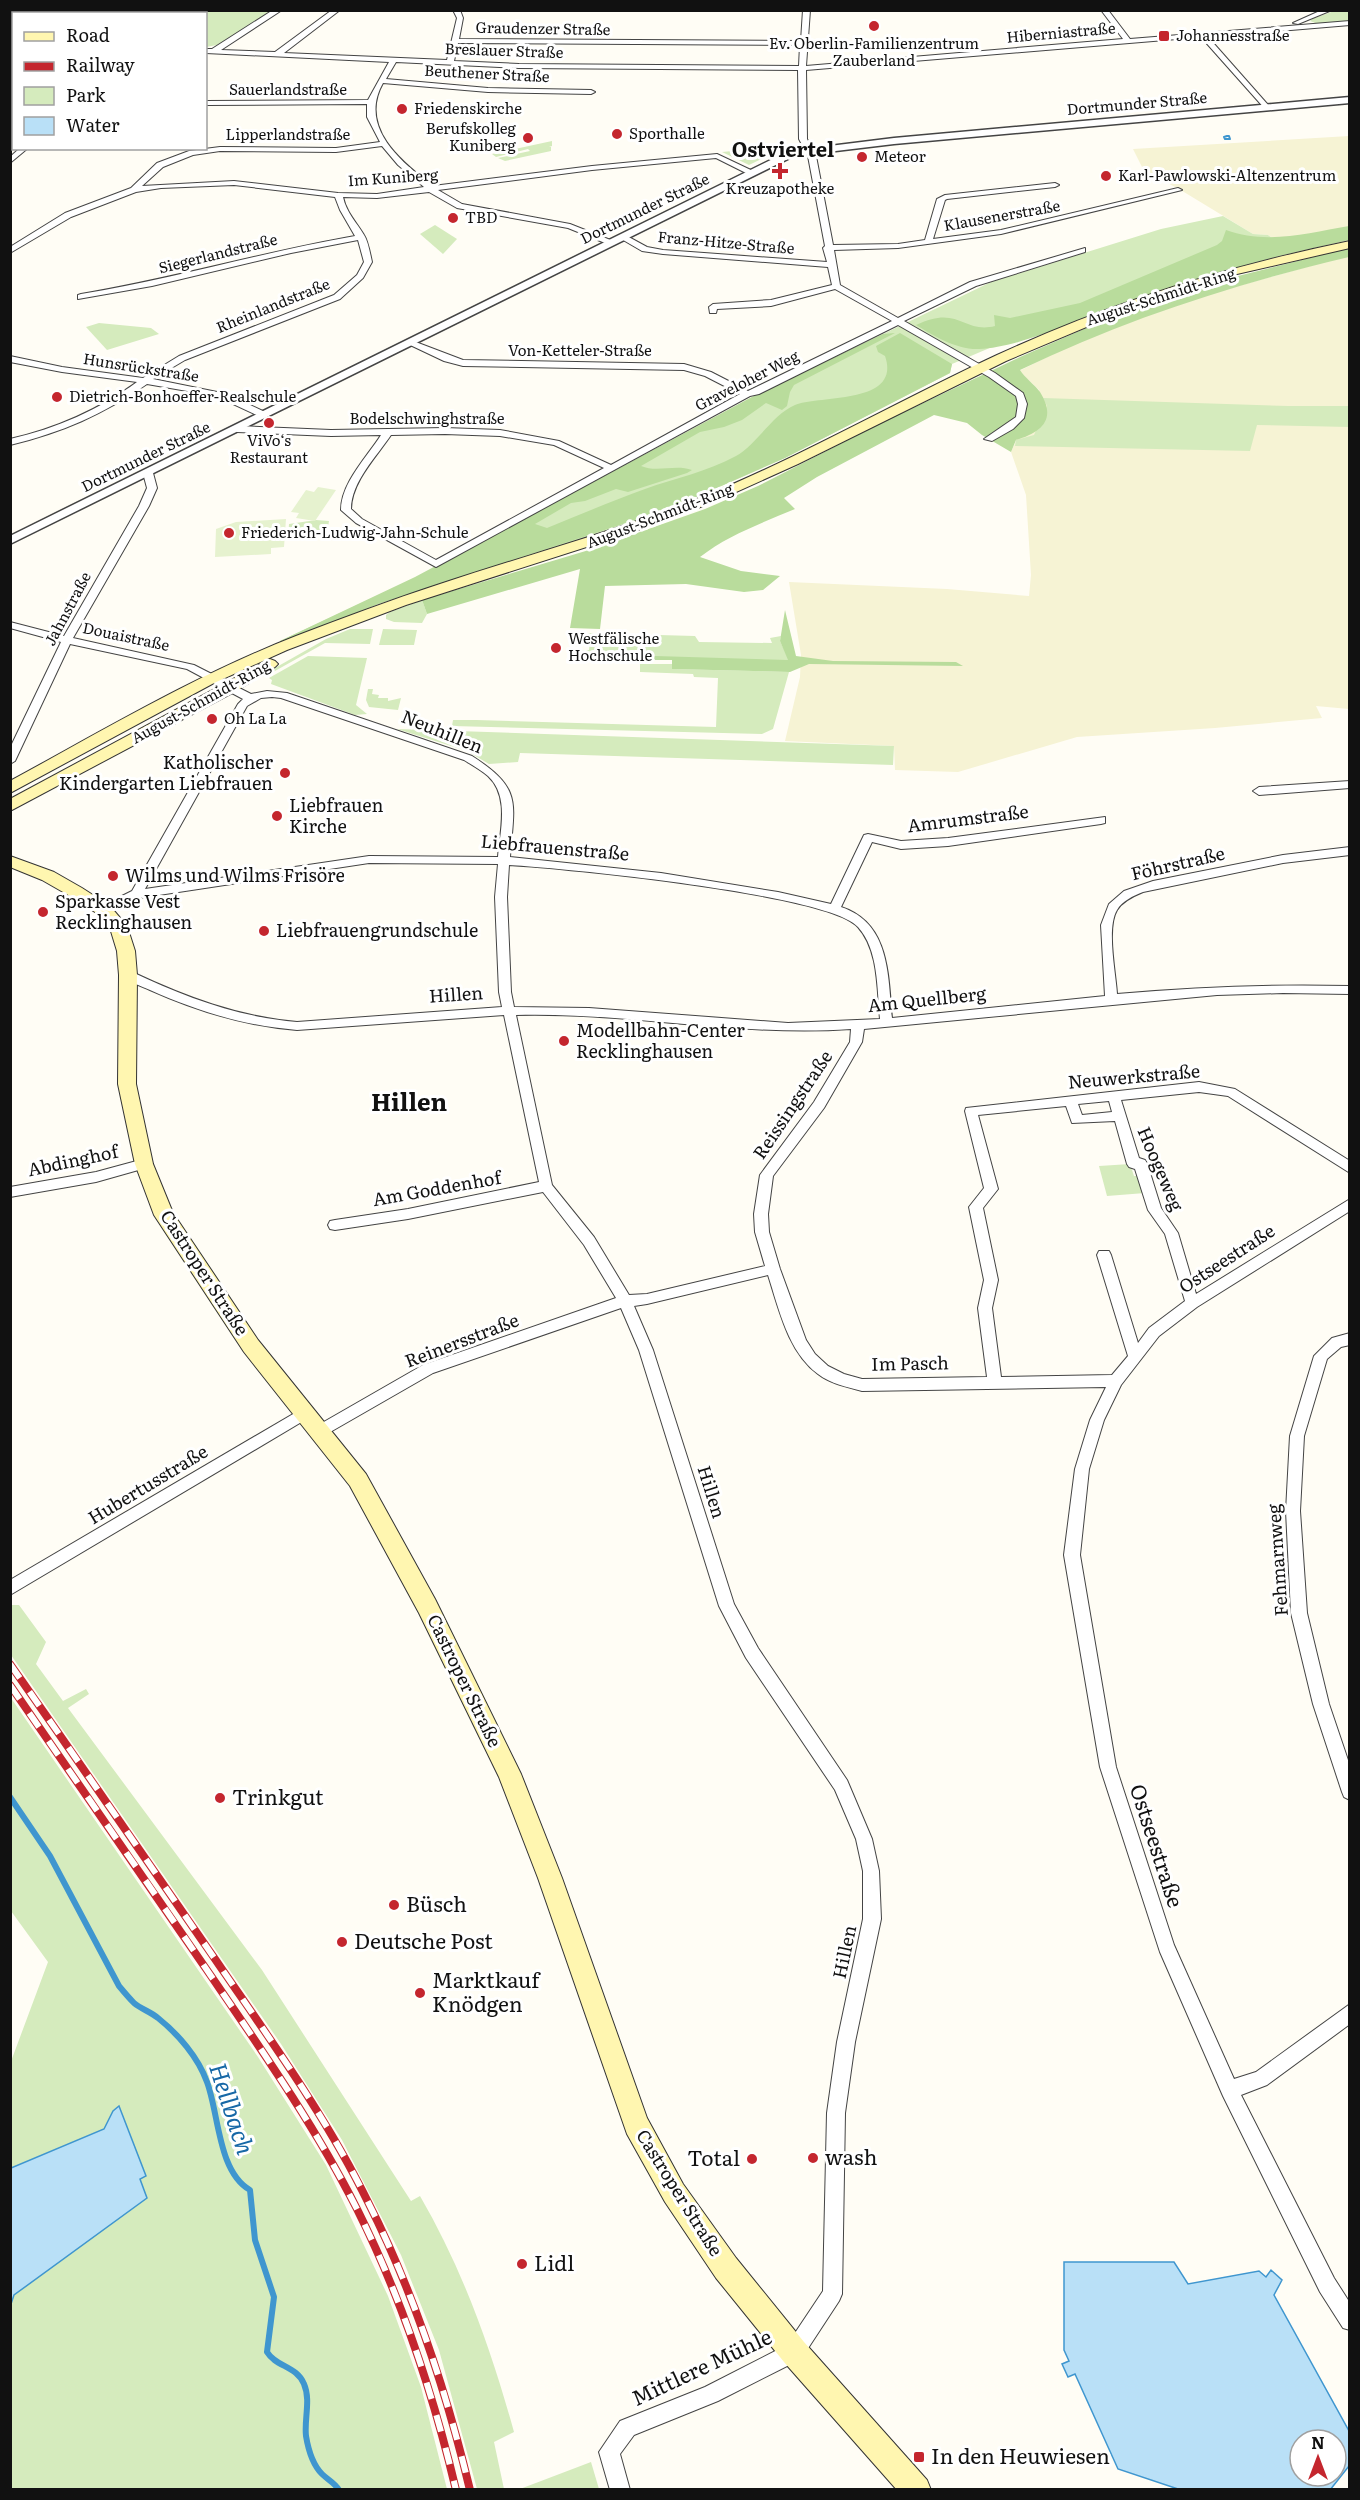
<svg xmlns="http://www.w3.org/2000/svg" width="1360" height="2500" viewBox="0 0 1360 2500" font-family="Literata,serif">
	<rect width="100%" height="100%" fill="#fffdf5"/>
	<path fill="#f6f3d4" d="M1349 136V709L1316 706 1322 718 1215 728 1077 737 958 772 895 770 894 746 785 741 800 677 801 655 789 582 947 589 1029 596 1031 575 1026 495 1011 452 1039 390 1019 371 1071 345 1149 315 1217 292 1310 266 1268 235 1253 234 1179 189 1144 171 1133 149Z"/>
	<g fill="#d5ebbd">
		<path d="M145 10 275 11 217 45 206 47V14H138Z"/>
		<path d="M1334 11H1349V21L1318 24 1310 21 1312 19Z"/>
		<path d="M552 141V146L549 147H551V151L505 161 498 158 530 151 528 149 496 157 492 154Z"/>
		<path d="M784 146 786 147 749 165 722 152Z"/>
		<path d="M1223 216 1253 234 1268 235 1291 252 1126 302 1030 338 992 347 952 364 950 373 785 458 669 509 613 529 378 604 282 643 280 641 447 563 752 397 991 282 1161 229Z"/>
		<path d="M435 225 457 239 443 254 420 234Z"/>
		<path d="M99 323 151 328 159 334 107 350 86 327Z"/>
		<path d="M1043 398 1288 406H1349V427L1257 425 1250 451 1015 446 1016 440 1034 435 1047 406Z"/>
		<path d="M316 520 329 521 328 527 305 539 288 540 289 524Z"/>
		<path d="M422 600 427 614 422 623 394 622 386 619V615L390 612Z"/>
		<path d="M350 629H373L370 644 325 643 266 676 259 677 326 639Z"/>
		<path d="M383 629 417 630 414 645H379Z"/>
		<path d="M586 633 695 636 699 642 772 643 770 638 781 636 780 641 789 660 780 662 581 654 582 650H589L590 640H585Z"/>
		<path d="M308 656 367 658 356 705 367 714 355 715 271 684 272 680 269 678Z"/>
		<path d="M640 664H672L673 669 789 672 773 729 762 734 452 726 453 720H476L716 727 718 678 694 677 693 674 640 672Z"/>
		<path d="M368 689H373L372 694 379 695 378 698H388V701L401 698 398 710 369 707 366 700Z"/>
		<path d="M397 729 894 746 893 765 520 753 518 762 489 764 467 751Z"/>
		<path d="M1130 1164 1134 1176H1140L1145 1193 1107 1196 1099 1166Z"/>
		<path d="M10 1605H19L46 1642 36 1664 63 1701 86 1689 89 1694 68 1708 262 1970 411 2201 420 2196C463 2270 491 2349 514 2432L494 2442 504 2489H477L439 2350 401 2255 342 2140 281 2044 11 1655Z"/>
		<path d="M11 1698 258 2057 326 2165 388 2296 421 2387 447 2489H11L10 2064 48 1962 11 1911Z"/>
		<path d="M591 2462 599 2489H520Z"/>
	</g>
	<g fill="#b9dc9c">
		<path d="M1349 226V240C1274 256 1199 276 1126 302 1085 316 1021 348 979 349 957 350 934 336 916 325 959 304 963 334 995 326L994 315 1010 318 1080 303 1217 245 1222 241 1226 230C1266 245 1308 233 1349 226Z"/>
		<path d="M1349 248V257C1235 284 1126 319 1020 370 1025 378 1034 384 1040 392 1057 419 1042 432 1016 440L1011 452 982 435 967 423 934 415 817 477 784 498 795 509C762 523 728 535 700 557L741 571 780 576 763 590 744 592 686 584 605 586 600 629 570 628 580 569 427 614 422 600 589 550 705 509 758 486 877 425 1020 357 1116 315 1234 277Z"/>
		<path d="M895 333 794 385 790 392 787 406 782 410 766 403 742 420 724 427 700 432 641 466C657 473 675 464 692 470L687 473 628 492 616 489 585 501 571 503 535 524 547 528C579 515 612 501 645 489 675 478 707 472 736 456 758 443 773 414 795 405 819 395 902 405 885 356L878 352 876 346 900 333 952 364 950 373 785 458 669 509 378 604 282 643 280 641 415 577 752 397 883 334Z"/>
		<path d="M785 610 796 656 833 661 956 662 963 666 809 664 790 672 672 669V660H587L588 654 788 660 780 641Z"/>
	</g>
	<g fill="#e6f2cf">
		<path d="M318 487 336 490 315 521 296 518 299 513 291 512 306 490 314 492Z"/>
		<path d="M286 519 284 547 271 548V554L215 557 216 529 236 522Z"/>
	</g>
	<g fill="#b9e0f7" stroke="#3f96cf" stroke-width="1.5" fill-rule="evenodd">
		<path d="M119 2106 146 2176 140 2179 147 2198 14 2295 11 2304V2168L104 2129 113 2111Z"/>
		<path d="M1064 2262H1174L1188 2284 1259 2271 1266 2277 1271 2270 1282 2280 1274 2295 1349 2431V2466L1330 2490 1178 2489 1118 2469 1075 2374 1068 2377 1062 2364 1069 2361 1064 2350ZM1300 2440H1336V2476H1300Z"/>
	</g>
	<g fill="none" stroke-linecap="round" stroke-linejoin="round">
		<path stroke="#3f96cf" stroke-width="2" d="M1227 136H1229L1230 139H1225L1224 137Z"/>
		<path stroke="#3f96cf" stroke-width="6" d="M10 1797 50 1856 119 1986C124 1992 129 1998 134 2003 141 2009 151 2012 158 2018 178 2034 198 2057 207 2082 219 2114 218 2172 250 2190L255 2240 274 2297 267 2352C276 2367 297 2366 304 2384 311 2400 304 2419 306 2436 308 2448 313 2465 322 2474 328 2480 335 2483 339 2490"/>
		<defs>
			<g id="minor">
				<path d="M56 10H67L73 14H62Z"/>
				<path d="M273 10H282L221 50 275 52 332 10H340L284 53 447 60 457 18 453 10H460L463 18 459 39 801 41 803 10H810L806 66 1123 39 1101 10H1108L1130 39 1350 21V25L1208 37 1269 106V110H1266L1201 37 806 70 807 139 816 156 833 245 898 244 925 240 937 199 945 195 1055 183 1059 185 1055 187 947 199 945 200 933 239 1001 230 1178 188 1182 190 1001 234 898 248 834 250 840 285 898 318 970 282 1085 248V252L976 286 904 321 995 373 1023 393 1027 404 1024 418 1013 429 992 441 984 439 1016 417 1018 404 1016 396 989 377 898 325 759 394 750 396 436 567 356 523 341 510C341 483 367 457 381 435L331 436 237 432 232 429 237 426 331 430 445 428 500 430 559 441 611 465 740 394 705 376 684 370 463 366 444 361 406 343 413 341 463 360 684 364 711 372 748 391 892 321 835 289 771 306 717 309 716 313H710L709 307 713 304 771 300 832 285 828 267 663 254 642 251 618 237 625 235 647 247 663 250 827 262 823 248 825 246 808 156 799 139 798 70 519 68 396 62 386 79 488 88 591 90 595 92 591 94 488 92 383 83C358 127 401 162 433 186L592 166 717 154 755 172 748 174 716 158 592 170 438 190 462 204 570 224 613 241 614 243 610 245 568 228 457 208 429 192 377 198 343 197C346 212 357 223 364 235 368 241 370 253 372 262L363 278 340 299 185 360 153 379 227 394 267 413V417H261L216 396 147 384C102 415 63 432 10 445V439C58 428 98 410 137 382L62 372 10 362V356L62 367 143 378 179 356 334 295 357 275 364 262 358 240 291 253 152 286 78 299V295L81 294C173 279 263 252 355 236L340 210 335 197 234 185 161 188 136 192 71 217 10 253V247L65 213 131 188 157 163 189 151 220 147 336 148 380 142 367 117V104L206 105V101L368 100 389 62 206 53V49H212ZM458 43 800 45 799 66 519 64 454 61ZM382 146 398 165 424 187 377 194 338 193 234 181 142 186 163 167 193 155 220 151 336 152ZM445 434 500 436 554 445 604 468 436 560 362 519 351 509C351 482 377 456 391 435Z"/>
				<path d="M1322 10H1332L1298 24 1293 23Z"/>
				<path d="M14 76V81L10 82V77Z"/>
				<path d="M20 148H28L10 163V157Z"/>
				<path d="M148 470 153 473 157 488 149 506 73 638 194 665 251 694 267 691 287 693 472 756C523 789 514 802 510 857L661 873 778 892 831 904 864 835 868 834 901 841 948 838 1105 817V823L1101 824 948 846 901 849 872 842 841 907C890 923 888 975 892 1018L1105 996 1101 925 1109 904 1124 891 1153 881 1283 855 1350 847V855L1283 863 1143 892C1133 896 1122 901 1117 910 1106 928 1116 974 1117 994 1195 987 1271 984 1350 986V994L1283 993 1217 995 864 1029 862 1042 824 1108 773 1176 768 1214 769 1232 780 1269 806 1340 815 1354 828 1366 844 1374 862 1379 987 1377 978 1308 984 1280 969 1207 984 1188 965 1111 966 1108 1199 1082 1235 1089 1350 1161V1173L1228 1096 1199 1092 1121 1100 1139 1158 1145 1160 1147 1163 1161 1208 1178 1233 1196 1294 1350 1199V1211L1197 1307 1159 1336 1121 1385 1104 1420 1089 1469 1080 1555 1116 1767 1174 1945 1234 2079 1256 2072 1350 2004V2024L1267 2085 1241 2095 1334 2278 1350 2303V2330L1343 2328 1320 2292 1223 2096 1160 1952 1100 1767 1064 1555 1075 1469 1090 1420 1106 1387 862 1391C847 1387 831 1384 818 1374 788 1352 779 1309 768 1275L647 1304 634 1306 653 1350 734 1604 758 1648 847 1780 872 1839 879 1871 881 1919 855 2042 845 2113 842 2294 839 2301 801 2359 718 2401 634 2435 620 2454 630 2490H610L599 2452 620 2421 705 2387 787 2345 823 2291 827 2113 837 2042 863 1919V1871L856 1839 835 1790 746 1658 719 1606 639 1350 621 1308 433 1373 325 1435 320 1437 315 1435 313 1431 315 1427 423 1365 616 1298 584 1245 543 1192 408 1219 335 1230 330 1229 328 1225 330 1221 335 1220 408 1209 539 1182 504 1015 297 1030C245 1026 197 1011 150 990 141 986 128 982 122 975L128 971 132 972C185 997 238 1017 297 1022L502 1007 499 992 495 897 498 864 369 863 139 898 108 913H100L98 910 100 907 132 891 238 704 243 699 187 669 70 644 15 761 10 764V748L61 642 10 628V622L64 636 139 506 147 488 143 473ZM272 697 281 698 464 760C472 765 481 770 488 776 510 796 500 831 498 857L369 856 145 889 247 706 261 698ZM509 865C564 868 829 894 858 927 879 950 877 990 880 1019L788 1023 589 1008 514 1007 511 992 507 897ZM516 1015C628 1012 739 1037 851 1029L850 1042 814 1102 760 1175 754 1214 755 1232 765 1266 647 1294 629 1295 594 1237 552 1185ZM1109 1101 1112 1112 1082 1115 1078 1104ZM1066 1106 1072 1123 1115 1121 1127 1164 1129 1167 1135 1169 1148 1210 1165 1234 1185 1301 1149 1328 1138 1343 1111 1255 1109 1251H1099L1097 1255 1128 1356 1112 1375 1001 1377 992 1308 998 1280 983 1208 998 1189 978 1115Z"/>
				<path d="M1350 781V788L1259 795 1253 791 1259 787Z"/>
				<path d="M144 1159 151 1164 149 1167 96 1182 10 1197V1187L96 1172Z"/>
				<path d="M1350 1333V1345L1341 1347 1327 1359 1304 1436 1300 1511 1307 1613 1329 1704 1350 1766V1800L1344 1797 1342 1792 1313 1704 1291 1613 1286 1511 1290 1436 1314 1356 1332 1338Z"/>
				<path d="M305 1407 310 1409 312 1413 310 1417 10 1595V1580Z"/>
			</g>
			<path id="tertiary" d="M1350 97V103L894 144 794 156 10 544V536L789 151 894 138Z"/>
			<g id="secondary">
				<path d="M33 10H44L41 14H30Z"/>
				<path d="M14 26V34L10 35V27Z"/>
				<path d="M1350 241V248L1237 274 1122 312 1006 361 798 464 714 502 627 534 406 605 287 650 214 683 10 793V781C104 730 196 675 296 636 343 618 391 600 440 584 527 555 616 531 702 497 803 456 898 401 997 355 1110 303 1228 266 1350 241Z"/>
				<path d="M270 659 275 661 278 664 275 667 236 691 10 811V799Z"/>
				<path d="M10 856 54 872 82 888 110 906 127 926 135 951 137 975 136 1084 153 1164 173 1213 258 1340 366 1474 435 1599 521 1774 562 1878 647 2118 683 2184 736 2258 804 2342 927 2480 931 2490H897L784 2362 716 2278 665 2202 627 2134 538 1878 499 1777 419 1613 350 1486 244 1352 154 1215 135 1164 118 1084 119 975 117 951 110 928 98 914 70 896 42 880 10 867Z"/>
			</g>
		</defs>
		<use href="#minor" stroke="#444" stroke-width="2"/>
		<use href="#tertiary" stroke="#444" stroke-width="3"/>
		<use href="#secondary" stroke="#333" stroke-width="2"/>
		<use href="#minor" fill="#fff" fill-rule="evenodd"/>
		<use href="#tertiary" fill="#fff" fill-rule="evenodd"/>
		<use href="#secondary" fill="#fff6b0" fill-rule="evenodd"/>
		<defs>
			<path id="rail-far1" d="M10 13 14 10"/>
			<g id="rail">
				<path d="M10 1664C79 1762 147 1861 215 1959 269 2038 326 2116 368 2202 414 2293 446 2390 470 2490"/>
				<path d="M10 1685C76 1781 143 1876 209 1973 261 2049 315 2126 357 2209 402 2299 433 2393 456 2490"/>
			</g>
		</defs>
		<use href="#rail-far1" stroke="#c4262e" stroke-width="4"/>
		<use href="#rail" stroke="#c4262e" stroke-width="8"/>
		<use href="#rail-far1" stroke="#fff" stroke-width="2" stroke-dasharray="8" stroke-linecap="butt"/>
		<use href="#rail" stroke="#fff" stroke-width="6" stroke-dasharray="17" stroke-linecap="butt"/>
	</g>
	<g fill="#c4262e" stroke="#fff" stroke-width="2">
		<circle cx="874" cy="26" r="6"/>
		<rect x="1158" y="30" width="12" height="12" rx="3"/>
		<circle cx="402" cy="109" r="6"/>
		<circle cx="617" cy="134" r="6"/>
		<circle cx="528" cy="138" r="6"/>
		<circle cx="862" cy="157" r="6"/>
		<path d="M777 162h6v6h6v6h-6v6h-6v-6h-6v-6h6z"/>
		<circle cx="1106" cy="176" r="6"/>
		<circle cx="453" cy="218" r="6"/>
		<circle cx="57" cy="397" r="6"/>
		<circle cx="269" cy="423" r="6"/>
		<circle cx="229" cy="533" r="6"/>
		<circle cx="556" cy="648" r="6"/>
		<circle cx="212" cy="719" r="6"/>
		<circle cx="285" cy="773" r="6"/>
		<circle cx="277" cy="816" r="6"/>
		<circle cx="113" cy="876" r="6"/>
		<circle cx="43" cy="912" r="6"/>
		<circle cx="264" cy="931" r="6"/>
		<circle cx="564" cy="1041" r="6"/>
		<circle cx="220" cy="1798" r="6"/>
		<circle cx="394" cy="1905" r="6"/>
		<circle cx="342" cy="1942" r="6"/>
		<circle cx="420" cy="1993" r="6"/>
		<circle cx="813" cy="2158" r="6"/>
		<circle cx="752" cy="2159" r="6"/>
		<circle cx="522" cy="2264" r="6"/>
		<rect x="913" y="2451" width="12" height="12" rx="3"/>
	</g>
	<g text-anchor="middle" stroke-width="6" stroke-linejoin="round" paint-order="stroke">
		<g font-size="15" fill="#111" stroke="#fff">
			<text transform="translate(543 29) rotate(1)" y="5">Graudenzer Straße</text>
			<text transform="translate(1061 33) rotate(-5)" y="5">Hiberniastraße</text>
			<text transform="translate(504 51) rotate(2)" y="5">Breslauer Straße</text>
			<text transform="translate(487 74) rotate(3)" y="5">Beuthener Straße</text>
			<text x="288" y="95">Sauerlandstraße</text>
			<text transform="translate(1137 104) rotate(-5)" y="5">Dortmunder Straße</text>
			<text x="288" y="140">Lipperlandstraße</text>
			<text transform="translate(393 178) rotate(-4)" y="5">Im Kuniberg</text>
			<text transform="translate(645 209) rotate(-26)" y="5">Dortmunder Straße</text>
			<text transform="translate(1002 216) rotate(-10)" y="5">Klausenerstraße</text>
			<text transform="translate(726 243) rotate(5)" y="5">Franz-Hitze-Straße</text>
			<text transform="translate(218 254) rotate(-14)" y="5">Siegerlandstraße</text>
			<text transform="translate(1161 297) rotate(-18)" y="5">August-Schmidt-Ring</text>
			<text transform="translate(273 306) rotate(-22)" y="5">Rheinlandstraße</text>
			<text x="580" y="356">Von-Ketteler-Straße</text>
			<text transform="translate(141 368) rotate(9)" y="5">Hunsrückstraße</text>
			<text transform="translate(747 381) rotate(-27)" y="5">Graveloher Weg</text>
			<text x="427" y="424">Bodelschwinghstraße</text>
			<text transform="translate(146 457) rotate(-26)" y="5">Dortmunder Straße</text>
			<text transform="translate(660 516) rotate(-21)" y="5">August-Schmidt-Ring</text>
			<text transform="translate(68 609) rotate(-62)" y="5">Jahnstraße</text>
			<text transform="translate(126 637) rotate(12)" y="5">Douaistraße</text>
			<text transform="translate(201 702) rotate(-29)" y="5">August-Schmidt-Ring</text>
		</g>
		<g font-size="15" fill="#111" stroke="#fff" text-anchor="start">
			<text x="1176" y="41">Johannesstraße</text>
			<text x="874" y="49" text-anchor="middle">Ev. Oberlin-Familienzentrum<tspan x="874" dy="17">Zauberland</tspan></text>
			<text x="414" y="114">Friedenskirche</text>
			<text x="516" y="134" text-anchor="end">Berufskolleg<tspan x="516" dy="17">Kuniberg</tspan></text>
			<text x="629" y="139">Sporthalle</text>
			<text x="874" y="162">Meteor</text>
			<text x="1118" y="181">Karl-Pawlowski-Altenzentrum</text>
			<text x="780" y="194" text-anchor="middle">Kreuzapotheke</text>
			<text x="465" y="223">TBD</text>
			<text x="69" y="402">Dietrich-Bonhoeffer-Realschule</text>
			<text x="269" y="446" text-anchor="middle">ViVo‘s<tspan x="269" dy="17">Restaurant</tspan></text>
			<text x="241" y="538">Friederich-Ludwig-Jahn-Schule</text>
			<text x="568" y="644">Westfälische<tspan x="568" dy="17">Hochschule</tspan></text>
			<text x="224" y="724">Oh La La</text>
		</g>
		<g font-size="18" fill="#111" stroke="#fff">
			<text transform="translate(442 732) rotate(22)" y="6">Neuhillen</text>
			<text transform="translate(968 819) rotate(-7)" y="6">Amrumstraße</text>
			<text transform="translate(555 848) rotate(5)" y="6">Liebfrauenstraße</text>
			<text transform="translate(1178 864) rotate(-13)" y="6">Föhrstraße</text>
			<text transform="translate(456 995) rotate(-4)" y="6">Hillen</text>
			<text transform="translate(927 1000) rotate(-6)" y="6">Am Quellberg</text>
			<text transform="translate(1134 1077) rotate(-5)" y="6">Neuwerkstraße</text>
			<text transform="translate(793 1105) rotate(-56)" y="6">Reissingstraße</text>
			<text transform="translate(73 1161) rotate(-12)" y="6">Abdinghof</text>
			<text transform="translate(1160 1169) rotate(67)" y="6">Hoogeweg</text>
			<text transform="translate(437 1189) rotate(-10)" y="6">Am Goddenhof</text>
			<text transform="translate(1227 1259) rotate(-33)" y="6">Ostseestraße</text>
			<text transform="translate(204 1273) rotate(57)" y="6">Castroper Straße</text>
			<text transform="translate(462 1341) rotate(-21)" y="6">Reinersstraße</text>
			<text transform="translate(910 1364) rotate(-1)" y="6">Im Pasch</text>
			<text transform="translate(148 1485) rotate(-31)" y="6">Hubertusstraße</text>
			<text transform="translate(711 1492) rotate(73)" y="6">Hillen</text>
			<text transform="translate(1278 1560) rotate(-94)" y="6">Fehmarnweg</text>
			<text transform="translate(464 1681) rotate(64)" y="6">Castroper Straße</text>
			<text transform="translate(845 1952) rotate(-78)" y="6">Hillen</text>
			<text transform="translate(679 2193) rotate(58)" y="6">Castroper Straße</text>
		</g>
		<g font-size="18" fill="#111" stroke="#fff" text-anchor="start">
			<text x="273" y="769" text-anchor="end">Katholischer<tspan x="273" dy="21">Kindergarten Liebfrauen</tspan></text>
			<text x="289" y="812">Liebfrauen<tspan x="289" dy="21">Kirche</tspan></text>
			<text x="125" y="882">Wilms und Wilms Frisöre</text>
			<text x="55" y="908">Sparkasse Vest<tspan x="55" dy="21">Recklinghausen</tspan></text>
			<text x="276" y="937">Liebfrauengrundschule</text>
			<text x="576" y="1037">Modellbahn-Center<tspan x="576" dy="21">Recklinghausen</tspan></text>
		</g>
		<g font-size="20" font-weight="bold" fill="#111" stroke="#fff">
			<text x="783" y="157">Ostviertel</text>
		</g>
		<g font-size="21" fill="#111" stroke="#fff" text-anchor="start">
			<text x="232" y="1805">Trinkgut</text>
			<text x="406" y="1912">Büsch</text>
			<text x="354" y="1949">Deutsche Post</text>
			<text x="432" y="1988">Marktkauf<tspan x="432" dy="24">Knödgen</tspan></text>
			<text x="825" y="2165">wash</text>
			<text x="740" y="2166" text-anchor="end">Total</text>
			<text x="534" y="2271">Lidl</text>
			<text x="931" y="2464">In den Heuwiesen</text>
		</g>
		<g font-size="21" fill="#111" stroke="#fff">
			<text transform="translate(1156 1846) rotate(72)" y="7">Ostseestraße</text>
			<text transform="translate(702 2368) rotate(-25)" y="7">Mittlere Mühle</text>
		</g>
		<g font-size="24" font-weight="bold" fill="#111" stroke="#fff">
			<text x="409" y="1111">Hillen</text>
		</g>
		<g font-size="24" font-style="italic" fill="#1768a6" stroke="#fff">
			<text transform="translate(231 2109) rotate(72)" y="8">Hellbach</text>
		</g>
	</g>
	<rect width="1360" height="2500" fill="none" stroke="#111111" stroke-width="24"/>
	<rect x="12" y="12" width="195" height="138" fill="#ffffff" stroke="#a0a0a0" stroke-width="1.5"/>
	<rect x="24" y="32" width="30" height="9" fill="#fff6b0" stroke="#a0a0a0" stroke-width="1.5"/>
	<text x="66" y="42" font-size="18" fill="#111111">Road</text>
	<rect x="24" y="62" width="30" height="9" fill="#c4262e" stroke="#a0a0a0" stroke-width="1.5"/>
	<text x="66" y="72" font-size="18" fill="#111111">Railway</text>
	<rect x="24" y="87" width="30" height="18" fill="#d5ebbd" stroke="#a0a0a0" stroke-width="1.5"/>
	<text x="66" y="102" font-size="18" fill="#111111">Park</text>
	<rect x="24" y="117" width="30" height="18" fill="#b9e0f7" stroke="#a0a0a0" stroke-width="1.5"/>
	<text x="66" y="132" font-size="18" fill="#111111">Water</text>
	<g transform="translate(1318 2458)"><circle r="28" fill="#ffffff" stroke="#a0a0a0" stroke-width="1.5"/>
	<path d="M0-4.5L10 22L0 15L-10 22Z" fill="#c4262e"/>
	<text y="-9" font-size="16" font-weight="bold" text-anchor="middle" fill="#111111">N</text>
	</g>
</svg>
